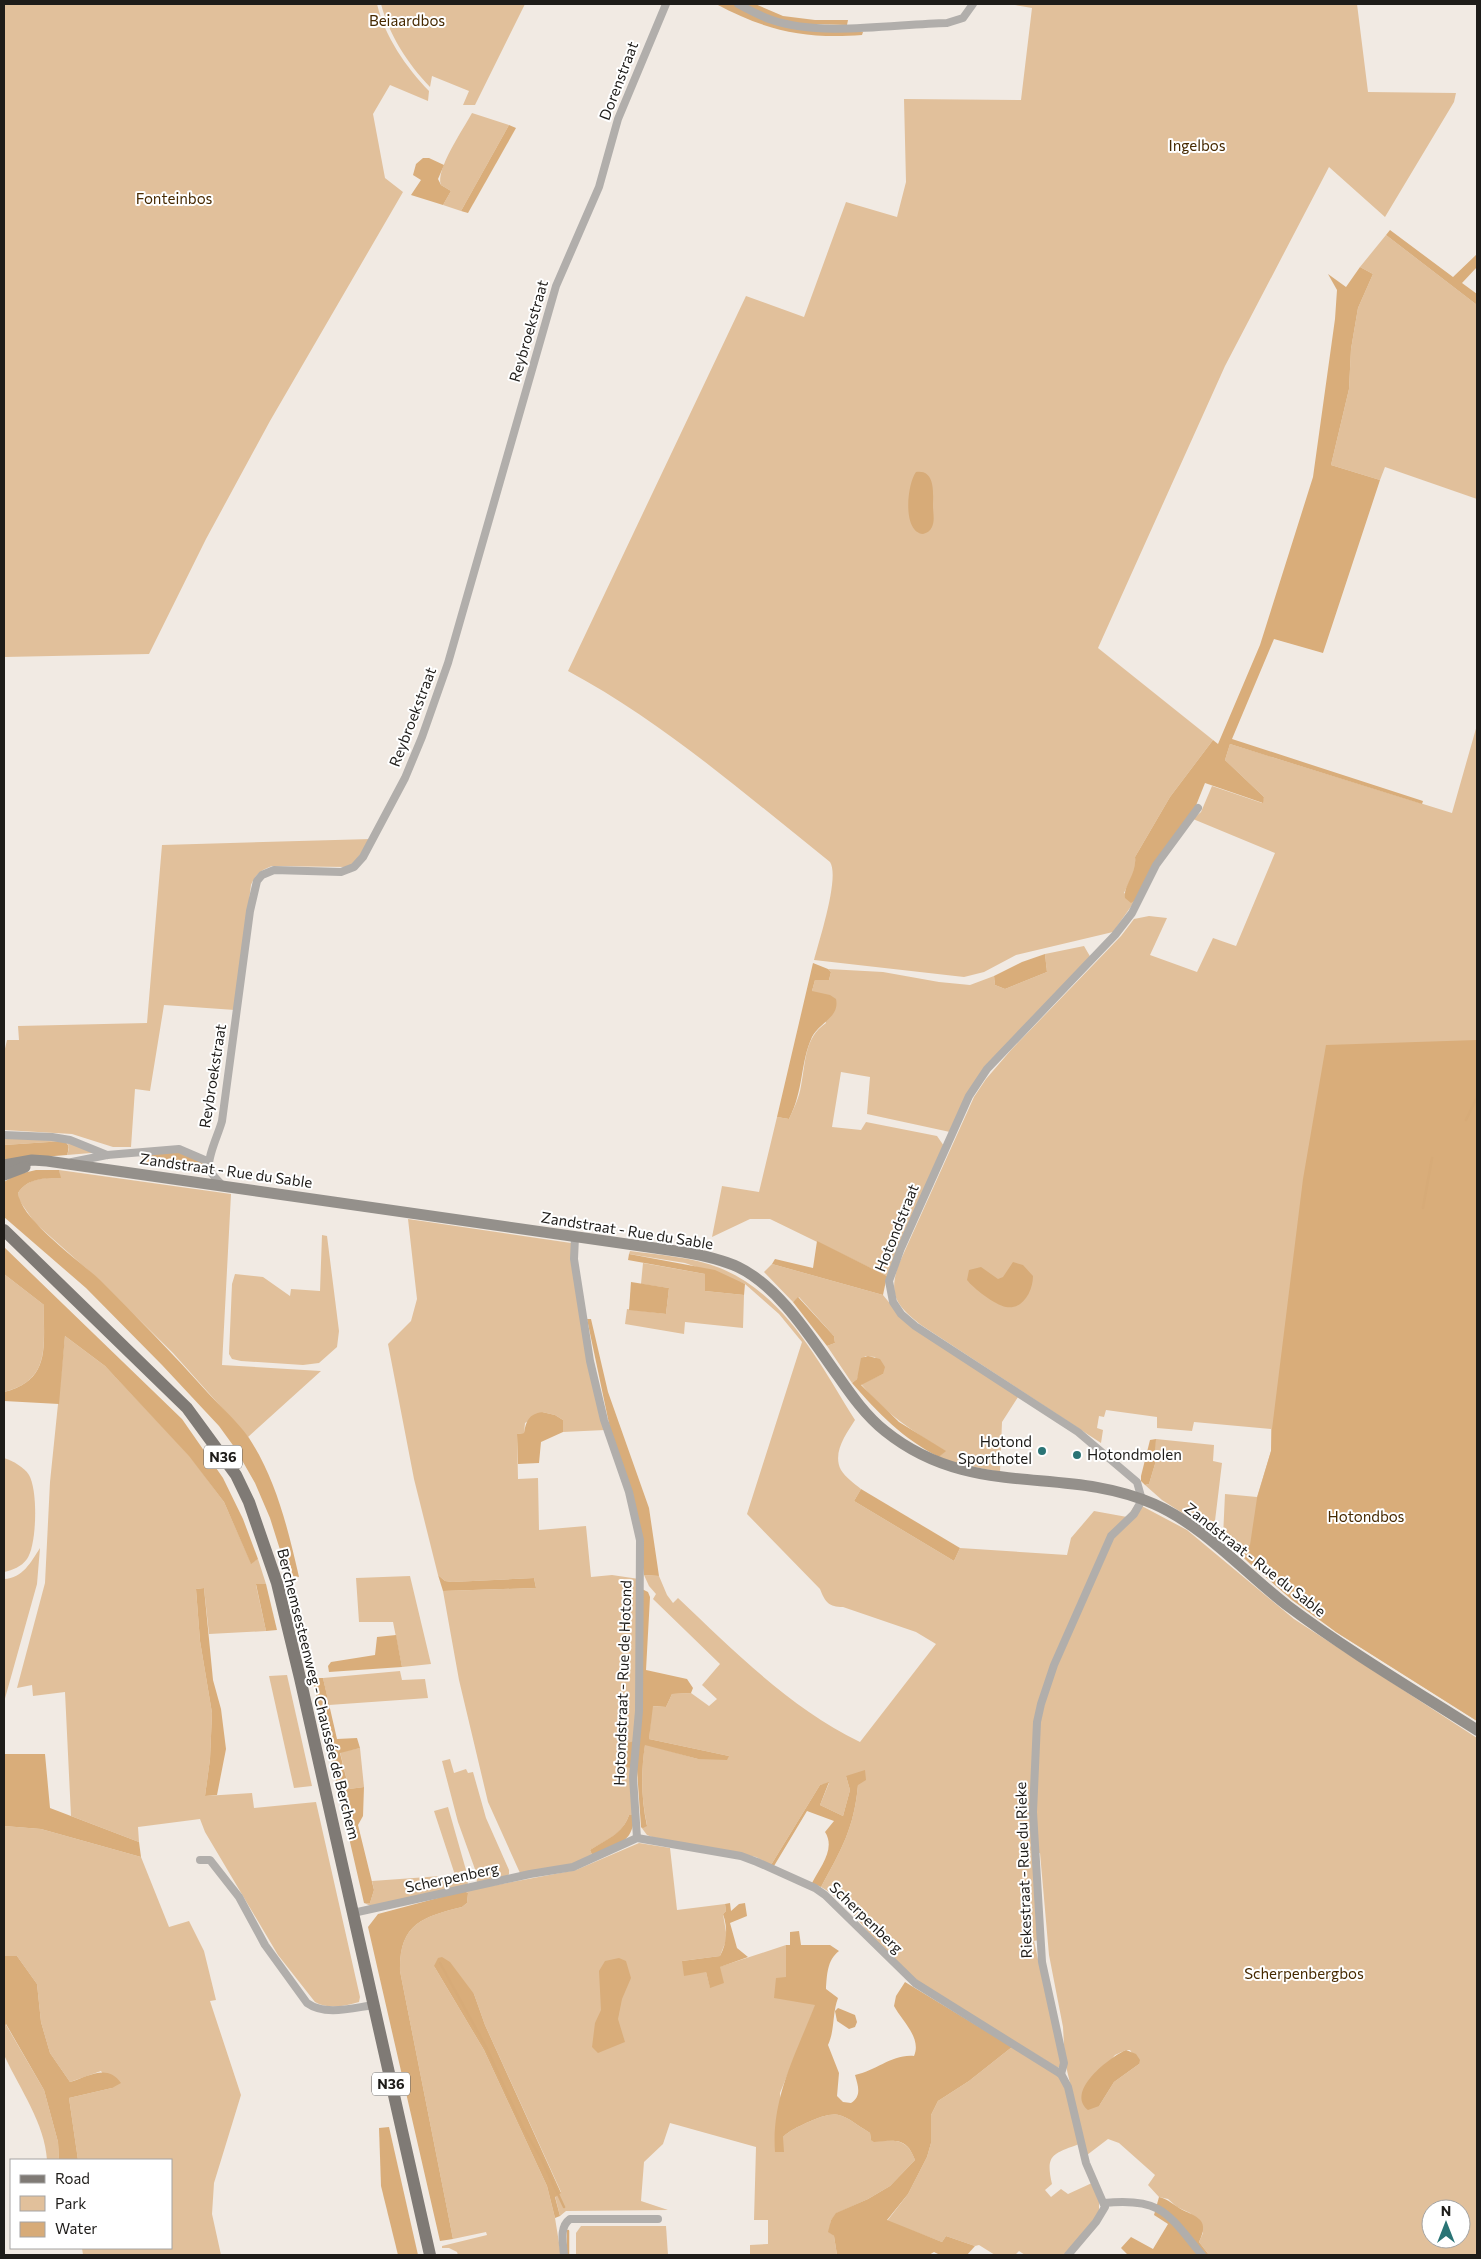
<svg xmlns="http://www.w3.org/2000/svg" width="1481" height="2259" viewBox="0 0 1481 2259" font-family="Commissioner,sans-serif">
	<rect width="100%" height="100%" fill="#f1eae3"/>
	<g fill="#e1c09b" fill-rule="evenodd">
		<path d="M4 4H377C385 37 406 67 429 91L428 101 390 85 373 114 385 178 403 192 270 421 206 539 149 654 4 657Z"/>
		<path d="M381 4H525L475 105H463L469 91 432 76 430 87C408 64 389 35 381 4Z"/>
		<path d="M1009 4H1357L1368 92 1456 93 1454 102 1385 217 1329 167 1225 366 1098 648 1213 740 1170 797 1135 857 1136 868 1124 893 1137 898 1113 932 1016 955 984 972 964 977 814 960C819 941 840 877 830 862 746 795 663 722 568 671L746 296 804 317 846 202 897 217 906 182 904 99 1021 100 1032 8Z"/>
		<path d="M472 113 509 125 461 211 443 205 451 191 441 185C435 170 464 128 472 113Z"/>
		<path d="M1386 235 1477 305V499L1385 467 1380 480 1331 465 1349 389 1351 349 1358 308 1373 274 1360 267Z"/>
		<path d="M1477 725V1721L1336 1632 1252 1566 1223 1537 1225 1494 1257 1497 1271 1451V1429L1194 1422 1192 1431 1157 1428V1417L1106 1410 1104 1417 1099 1416 1097 1428 1103 1430 1101 1443 921 1325C898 1306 888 1297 898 1266L974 1097 986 1079 1011 1050 1121 936 1134 919 1149 916 1167 918 1150 955 1197 972 1213 938 1236 946 1275 853 1193 819 1201 812 1212 786 1262 803 1264 797 1225 760 1230 744 1452 813Z"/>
		<path d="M371 839 354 863 347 867 272 866C261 870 255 875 251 885L235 1010 164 1005 150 1091 135 1089 131 1147H113L72 1134 4 1130V1053L7 1040H19L18 1026 147 1023 162 845Z"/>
		<path d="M1084 946 1091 958 1009 1041 950 1132 867 1114 870 1077 841 1072 832 1127 861 1130 866 1122 937 1136 944 1146 887 1276 770 1219H750L712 1237 722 1186 759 1192 777 1117 789 1119C794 1108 799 1098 801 1086 806 1062 804 1038 826 1023L812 991 815 980H829L831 972 828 969 883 972 939 982 970 985 994 976 995 985 1005 989 1047 972 1045 954Z"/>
		<path d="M4 1138 64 1141 91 1151V1153L67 1155 69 1149 68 1144 64 1141 4 1145Z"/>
		<path d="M59 1170 231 1194 222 1365 321 1371 248 1437 173 1353 98 1279 35 1223 19 1200 18 1193C28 1178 44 1178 60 1177Z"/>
		<path d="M408 1219 571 1243 580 1315 605 1430 563 1432V1420L555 1415 542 1412 525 1423 524 1433 517 1434 518 1479 538 1478 539 1530 586 1526 591 1577 612 1575 639 1579 635 1741 626 1746 623 1760 632 1769 634 1815H629C623 1834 606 1840 590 1850L593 1857 580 1863 520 1873 488 1802 459 1680 443 1591 536 1588 534 1578 452 1582 445 1581 438 1575 414 1479 388 1344 411 1321 417 1299Z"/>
		<path d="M322 1235 327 1236 339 1331 337 1347 319 1363 303 1365 241 1361 232 1359 229 1354 232 1284 235 1274 263 1277 290 1296 291 1289 320 1291Z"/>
		<path d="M630 1251C660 1255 692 1257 720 1268 786 1295 819 1363 855 1420 846 1434 832 1453 841 1470 845 1477 855 1484 861 1489L854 1501 954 1561 960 1548 1067 1555 1071 1538 1094 1511 1127 1517 1135 1505 1138 1504 1187 1530 1294 1619 1477 1738V2255H1209L1199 2242 1203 2233 1190 2213 1177 2207 1168 2199 1159 2197 1148 2185 1155 2175 1119 2143 1108 2139 1087 2155 1065 2062 1063 2027 1049 1955 1040 1853 1032 1854 1039 1940 1034 1941 1061 2064 1058 2068C1009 2037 956 2010 910 1975 877 1951 855 1906 821 1887 841 1850 854 1829 858 1785L846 1776 850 1790 843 1816 820 1805 829 1783 820 1785 771 1865 756 1857 746 1855 652 1837 647 1835 641 1827 647 1825C641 1798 641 1772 645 1744L698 1759 729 1756 649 1739 652 1706 666 1707 672 1694 691 1693 709 1706 717 1699 702 1685 720 1664 653 1599 656 1594 649 1586 644 1575 659 1576 667 1595 673 1603 678 1598C734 1651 790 1708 860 1742L936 1644 916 1632 843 1607C829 1607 825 1602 820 1589L747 1514 802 1342 779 1314 745 1284 685 1263 629 1254ZM1126 2050H1130L1139 2064 1114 2082 1099 2106 1110 2061 1115 2055ZM1431 2209H1461V2239H1431Z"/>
		<path d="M643 1263 705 1274V1291L744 1295 743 1328 685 1322 684 1334 625 1324 627 1309 666 1314 669 1288 641 1284Z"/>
		<path d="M772 1264 883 1295 892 1306 1018 1397 1002 1422 1000 1472 955 1463 939 1457 945 1451C913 1432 885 1413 861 1384L883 1374 875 1357 865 1356 857 1379 852 1383 827 1346 835 1343 834 1336 799 1297 793 1302 764 1272Z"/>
		<path d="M4 1274 44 1305C43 1345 52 1380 4 1392Z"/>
		<path d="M65 1336 105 1366 189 1455 224 1502 251 1563 258 1559 266 1584 256 1585 266 1631 209 1634 204 1588 196 1589 200 1641 212 1713 210 1759 205 1796 252 1793 254 1808 316 1802 360 1997 359 2002C344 2006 329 2010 315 2002L278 1955 205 1832 200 1819 138 1827 139 1842 71 1816 65 1692 33 1696 32 1685 17 1688 45 1583 50 1482Z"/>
		<path d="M1156 1439 1214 1445 1213 1461 1222 1463 1214 1529 1211 1530 1206 1528 1162 1500 1145 1485 1149 1484 1155 1464Z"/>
		<path d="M4 1458C13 1461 24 1467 29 1475 38 1490 37 1545 27 1559 21 1567 13 1570 4 1572Z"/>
		<path d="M40 1548 37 1584 4 1702V1579C23 1578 31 1562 40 1548Z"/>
		<path d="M410 1576 431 1664 402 1667 393 1622H359L356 1578Z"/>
		<path d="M400 1671 402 1680 425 1679 428 1698 329 1705 323 1678Z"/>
		<path d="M287 1675 312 1786 294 1788 269 1676Z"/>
		<path d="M360 1748 364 1787 349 1789 340 1752Z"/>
		<path d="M450 1759 454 1773 466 1769 468 1773 473 1772 486 1818 509 1870V1874L506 1878 477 1883 476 1872 458 1822 442 1761Z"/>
		<path d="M448 1807 466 1870 468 1885 373 1907 364 1903H370L374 1890 372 1881 455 1875 434 1811Z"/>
		<path d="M4 1826 41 1829 141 1857 169 1927 189 1921 204 1951 216 2000 210 2001 241 2095 214 2183 212 2214 221 2255H83L82 2248H171V2160H78L69 2098 112 2088 101 2071 70 2082 50 2053 41 2022 37 1984 17 1956H4Z"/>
		<path d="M639 1843 670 1848 677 1910 725 1904 726 1911 723 1914 727 1938 720 1956 682 1961 706 1972 710 1987 719 1967 786 1945V1978L816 2004 780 2093 783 2137C790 2130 798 2127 806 2123 840 2108 840 2114 870 2133L871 2140C892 2141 907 2136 915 2160L890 2186 868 2199 837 2213 831 2220 829 2232 834 2236 837 2255H750V2245L768 2244V2220H754L756 2147 670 2123 663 2144 644 2162 641 2201 668 2210 566 2211 560 2216 555 2196 561 2192 485 2025 474 1994 434 1966 484 2050 547 2186 555 2218 561 2255H458L457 2252 449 2248H442V2246L487 2235 486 2232 453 2239 400 1971C399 1924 422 1917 462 1907L467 1903 468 1893 464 1891 576 1870Z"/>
		<path d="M5 2023 44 2090 58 2142 59 2160H47C45 2124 20 2089 5 2057 1 2051 2 2030 5 2023Z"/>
		<path d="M1012 2047 1063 2079 1079 2144C1053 2154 1045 2154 1052 2184L1045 2190 1051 2197 1061 2189 1068 2194 1092 2183 1099 2199V2213L1064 2255H1025L1019 2251 1015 2255H995L979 2245 975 2246 946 2236 942 2242 887 2221 908 2194 927 2157 931 2143V2115L938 2101 969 2081Z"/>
		<path d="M581 2226H666L668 2255H576V2233Z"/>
	</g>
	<g fill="#d9ad7a">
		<path d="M716 4H755L783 16 815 20H848L847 25 811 24 863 32 862 35C804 39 767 31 716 4Z"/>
		<path d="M509 125 516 128 468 213 461 211Z"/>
		<path d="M423 158H429L444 165 438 179 441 185 451 191 443 205 411 195 421 180 413 175 416 164Z"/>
		<path d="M1390 230 1453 277 1477 254V267L1462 283 1477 294V305L1386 235Z"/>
		<path d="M1360 267 1373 274 1358 308 1351 349 1349 389 1331 465 1380 480 1323 653 1274 639 1232 739 1423 801 1422 804 1230 744 1225 760 1264 797 1263 803 1205 783 1195 808 1134 901 1131 903 1125 898C1123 885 1137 875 1135 857L1170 797 1213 740 1218 744 1260 645 1313 477 1335 319 1337 290 1328 274 1346 287Z"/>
		<path d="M1045 954 1047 972 1005 989 995 985 994 976 1022 962Z"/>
		<path d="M813 963 828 969 831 972 829 980H815L812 991 830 995 836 999C840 1017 819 1023 812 1037 800 1063 804 1090 789 1119L777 1117Z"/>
		<path d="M1477 1040V1721L1336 1632 1292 1600 1236 1551 1250 1545 1257 1498 1271 1451 1272 1429 1303 1179 1326 1045Z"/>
		<path d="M64 1141C70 1145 69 1149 67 1155L4 1160V1145Z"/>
		<path d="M180 1152 203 1162 207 1169V1173L142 1164V1154Z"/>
		<path d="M36 1170H59L61 1178C44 1178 28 1178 18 1193 21 1220 80 1261 100 1280 137 1317 173 1354 208 1393 221 1407 238 1422 249 1438 276 1479 288 1529 299 1577L288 1575 270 1518 255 1483 235 1448 219 1426 162 1365 86 1288 4 1217V1182L15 1175Z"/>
		<path d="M817 1241 887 1276 883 1295 772 1264 775 1259 813 1268Z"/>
		<path d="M4 1247 182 1419 223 1478 243 1519 258 1559 251 1564 224 1502 189 1456 105 1366 65 1336 59 1404 4 1401V1392C52 1380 43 1345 44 1305L4 1274Z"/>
		<path d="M629 1254 715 1270 745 1284 744 1295 705 1291V1274L628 1260Z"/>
		<path d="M631 1282 669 1288 666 1314 629 1310Z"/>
		<path d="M798 1297 834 1336 835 1343 827 1346 793 1302Z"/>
		<path d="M587 1319H591L608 1392 649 1508 659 1576 644 1575 633 1494 611 1433Z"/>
		<path d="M868 1356 880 1359 885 1367 883 1374 861 1385 899 1422 946 1451 939 1457C902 1438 879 1414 852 1383L857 1379 861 1358Z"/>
		<path d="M542 1412 555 1415 563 1420V1432L541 1442 539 1463 518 1464 517 1434 524 1433C526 1421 529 1414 542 1412Z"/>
		<path d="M1156 1439 1155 1464 1149 1484 1145 1485 1141 1481V1476L1150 1440Z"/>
		<path d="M861 1489 960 1548 954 1561 854 1501Z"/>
		<path d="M438 1575 445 1581 452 1582 534 1578 536 1588 443 1591Z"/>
		<path d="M256 1584H266L277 1630 266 1631Z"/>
		<path d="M204 1588 213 1680 221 1709 226 1749 217 1795 205 1796 210 1759 212 1713 200 1641 196 1589Z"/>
		<path d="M642 1589 648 1592 650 1597 646 1670 687 1679 693 1688 691 1693 672 1694 666 1707 653 1706 649 1739 729 1756 727 1760 698 1759 645 1745C641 1772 641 1798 647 1826L643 1828 641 1827 637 1770 627 1767 623 1760 627 1743 635 1741Z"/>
		<path d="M396 1635 402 1667 329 1672 328 1666 331 1662 375 1655 377 1637Z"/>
		<path d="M315 1678H323L337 1739 357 1738 360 1748 340 1753 349 1789 364 1787 363 1816 358 1825 374 1890 370 1903H364L313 1681Z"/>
		<path d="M4 1754H45L50 1808 139 1842 141 1857 41 1829 4 1826Z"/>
		<path d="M865 1770 866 1780 858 1785C854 1829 841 1850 821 1887L812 1883C820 1867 836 1849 825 1832L834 1821 807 1811 774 1866 771 1865 820 1785 829 1782 820 1805 843 1816 850 1790 846 1776Z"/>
		<path d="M629 1815H634C634 1844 615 1845 593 1857L590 1850C605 1840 623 1834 629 1815Z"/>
		<path d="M464 1891 468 1893 467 1903 462 1907C422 1917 399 1924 400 1971L453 2239 440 2241 368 1927 378 1914Z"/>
		<path d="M730 1903 731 1911 739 1904 745 1903 747 1916 730 1923 737 1948 748 1957 720 1967 724 1983 710 1988 706 1972 684 1976 682 1961 720 1956C727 1943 728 1928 723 1914L726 1911 725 1904Z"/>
		<path d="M799 1931 801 1945H830L839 1951C827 1960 827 1975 826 1989L838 1998C832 2014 835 2030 828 2045L839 2073 837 2096 843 2102 851 2103C862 2096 858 2086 855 2075 876 2071 892 2054 914 2056 922 2038 902 2021 894 2006L896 1996 905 1982 1012 2047 969 2081 938 2101 931 2115V2143L927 2157 908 2194 887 2220 942 2242 946 2236 975 2246 967 2255H940L934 2252 929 2255H837L834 2236 828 2232 831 2220 836 2213 868 2199 890 2186 915 2160C907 2137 895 2140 874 2142L871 2140 870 2133C840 2114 840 2108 806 2123 798 2127 790 2130 783 2137L784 2152H775C771 2098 796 2054 815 2005L774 1998 776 1978 786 1977V1945H790V1932Z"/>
		<path d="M4 1956H17L37 1984 41 2022 50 2053 70 2082C88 2077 107 2063 121 2083L112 2088 69 2098 78 2160H59L58 2142 44 2090 6 2024 4 2027Z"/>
		<path d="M442 1957 450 1962 474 1994 485 2025 561 2193 555 2197 560 2216 555 2218 547 2186 484 2050 434 1966 438 1958Z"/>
		<path d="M619 1958 626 1961 631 1978 622 1999 618 2019 625 2042 598 2053 592 2047 595 2023 601 2010 599 1971 605 1961Z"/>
		<path d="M389 2127 418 2255H398L381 2186 379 2128Z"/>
		<path d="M1159 2197C1167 2199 1170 2202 1176 2206 1192 2217 1212 2216 1199 2242L1209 2255H1128L1121 2248 1131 2237 1153 2249 1168 2224 1154 2215Z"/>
	</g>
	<g fill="#d7ab78">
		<path d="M916 472C936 469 933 494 933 506 933 512 935 521 932 527 930 531 927 533 923 534 902 532 907 484 916 472Z"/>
		<path d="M1013 1262 1023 1265 1033 1276C1033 1291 1023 1310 1006 1307 995 1305 973 1288 967 1280L969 1270 981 1267 998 1279 1003 1277Z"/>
		<path d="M838 2008 855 2015 857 2022 855 2027 849 2029 837 2021 835 2011Z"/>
		<path d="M1126 2050 1136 2054 1140 2060 1139 2064 1114 2082 1099 2106 1088 2110C1065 2091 1110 2057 1126 2050Z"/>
	</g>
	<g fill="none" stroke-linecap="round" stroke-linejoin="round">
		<g stroke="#d7ab78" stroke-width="2.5">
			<path d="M1466 1120 1477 1097"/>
			<path d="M1423 1208 1432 1158"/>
			<path d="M440 1963 486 2047 523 2128 541 2158 564 2207"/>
			<path d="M568 2231V2255"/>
		</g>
		<g stroke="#b1aeab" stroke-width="8">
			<path d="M738 4C749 10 760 16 772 20 822 37 895 24 947 23L963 18 973 4"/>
			<path d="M4 1135 52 1137 70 1140 107 1155"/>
			<path d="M72 1162 107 1155 179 1149 207 1161"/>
			<path d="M223 1186C219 1181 212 1176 210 1170 205 1161 219 1133 222 1121L250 911 257 881 262 875 274 870 341 872 354 867 363 857 405 778 422 737 448 663 556 286 599 187 618 119 666 4"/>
			<path d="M575 1237 574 1259 590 1361 604 1420 629 1492 640 1540 639 1711 633 1777 637 1838"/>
			<path d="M200 1860H210L239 1897 265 1945 307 2003C325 2016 352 2008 374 2005"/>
			<path d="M353 1913 530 1874 573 1867 637 1838 741 1856 757 1862 815 1888 825 1895 915 1983 1061 2074 1068 2087 1086 2163 1105 2207 1096 2222 1068 2255"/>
			<path d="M1061 2074 1064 2063 1042 1962 1033 1812 1037 1722 1041 1704 1054 1665 1111 1536 1134 1514 1142 1500 1137 1482 1078 1432 915 1326 901 1314 893 1302 889 1281 901 1248 969 1096 987 1069 1115 935 1132 913 1156 865 1198 808"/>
			<path d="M1104 2203C1162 2197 1168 2214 1202 2255"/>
			<path d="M564 2255C563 2243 559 2227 570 2219H658"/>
		</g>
		<g stroke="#94908b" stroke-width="11">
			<path d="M4 1165 32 1160 47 1161 683 1252C701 1255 721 1259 738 1267 780 1287 812 1340 838 1376 852 1396 866 1416 885 1431 972 1501 1063 1464 1154 1504 1204 1526 1245 1573 1288 1606 1348 1651 1414 1690 1477 1730"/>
			<path d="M4 1175 25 1167"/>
		</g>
		<path stroke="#7f7a75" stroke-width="12" d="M4 1230 187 1408 236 1475 249 1502 277 1583 300 1678 430 2255"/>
	</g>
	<g fill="#2a7475" stroke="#fff" stroke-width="2">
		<circle cx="1042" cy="1451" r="5"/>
		<circle cx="1077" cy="1455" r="5"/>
	</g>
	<g text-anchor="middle" stroke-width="4" stroke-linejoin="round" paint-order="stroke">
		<g fill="#fff" stroke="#62605e" stroke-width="1">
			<rect x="204" y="1445.5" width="38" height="23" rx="4"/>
			<rect x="372" y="2072.5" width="38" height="23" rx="4"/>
		</g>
		<g font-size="14" font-weight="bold" fill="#1e1c19">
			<text x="223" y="1462">N36</text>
			<text x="391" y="2089">N36</text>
		</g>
		<g font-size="15" fill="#462900" stroke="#fff">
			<text x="407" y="26">Beiaardbos</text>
			<text x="1197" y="151">Ingelbos</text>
			<text x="174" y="204">Fonteinbos</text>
			<text x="1366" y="1522">Hotondbos</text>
			<text x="1304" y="1979">Scherpenbergbos</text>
		</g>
		<g font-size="15" fill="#1e1c19" stroke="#fff">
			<text transform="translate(619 81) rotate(-69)" y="5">Dorenstraat</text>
			<text transform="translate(529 331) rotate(-74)" y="5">Reybroekstraat</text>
			<text transform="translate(413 717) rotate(-69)" y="5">Reybroekstraat</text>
			<text transform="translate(213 1076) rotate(-81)" y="5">Reybroekstraat</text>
			<text transform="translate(226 1171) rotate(8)" y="5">Zandstraat - Rue du Sable</text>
			<text transform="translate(897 1228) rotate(-68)" y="5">Hotondstraat</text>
			<text transform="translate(627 1231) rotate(9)" y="5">Zandstraat - Rue du Sable</text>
			<text transform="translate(1255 1560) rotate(38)" y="5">Zandstraat - Rue du Sable</text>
			<text transform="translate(623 1683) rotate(-88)" y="5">Hotondstraat - Rue de Hotond</text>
			<text transform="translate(318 1694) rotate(76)" y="5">Berchemsesteenweg - Chaussée de Berchem</text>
			<text transform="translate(1024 1870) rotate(-92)" y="5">Riekestraat - Rue du Rieke</text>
			<text transform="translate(452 1878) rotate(-12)" y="5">Scherpenberg</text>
			<text transform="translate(866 1918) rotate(44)" y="5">Scherpenberg</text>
		</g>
		<g font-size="15" fill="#1e1c19" stroke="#fff" text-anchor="end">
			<text x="1032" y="1447">Hotond<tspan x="1032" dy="17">Sporthotel</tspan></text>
			<text x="1087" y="1460" text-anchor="start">Hotondmolen</text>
		</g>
	</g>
	<rect width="1481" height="2259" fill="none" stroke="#1e1c19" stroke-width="10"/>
	<rect x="10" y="2159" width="162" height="90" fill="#ffffff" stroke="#a5a4a3"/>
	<rect x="20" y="2175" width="25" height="8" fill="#7f7a75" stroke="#a5a4a3"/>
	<text x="55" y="2184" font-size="15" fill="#1e1c19">Road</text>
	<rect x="20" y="2196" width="25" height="15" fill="#e1c09b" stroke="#a5a4a3"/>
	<text x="55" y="2209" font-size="15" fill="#1e1c19">Park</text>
	<rect x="20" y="2222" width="25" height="15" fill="#d7ab78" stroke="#a5a4a3"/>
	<text x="55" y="2234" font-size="15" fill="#1e1c19">Water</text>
	<g transform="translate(1446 2224)"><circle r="24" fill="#ffffff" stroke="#a5a4a3"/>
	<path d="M0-4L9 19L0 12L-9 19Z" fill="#2a7475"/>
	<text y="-8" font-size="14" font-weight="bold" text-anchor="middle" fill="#1e1c19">N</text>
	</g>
</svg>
